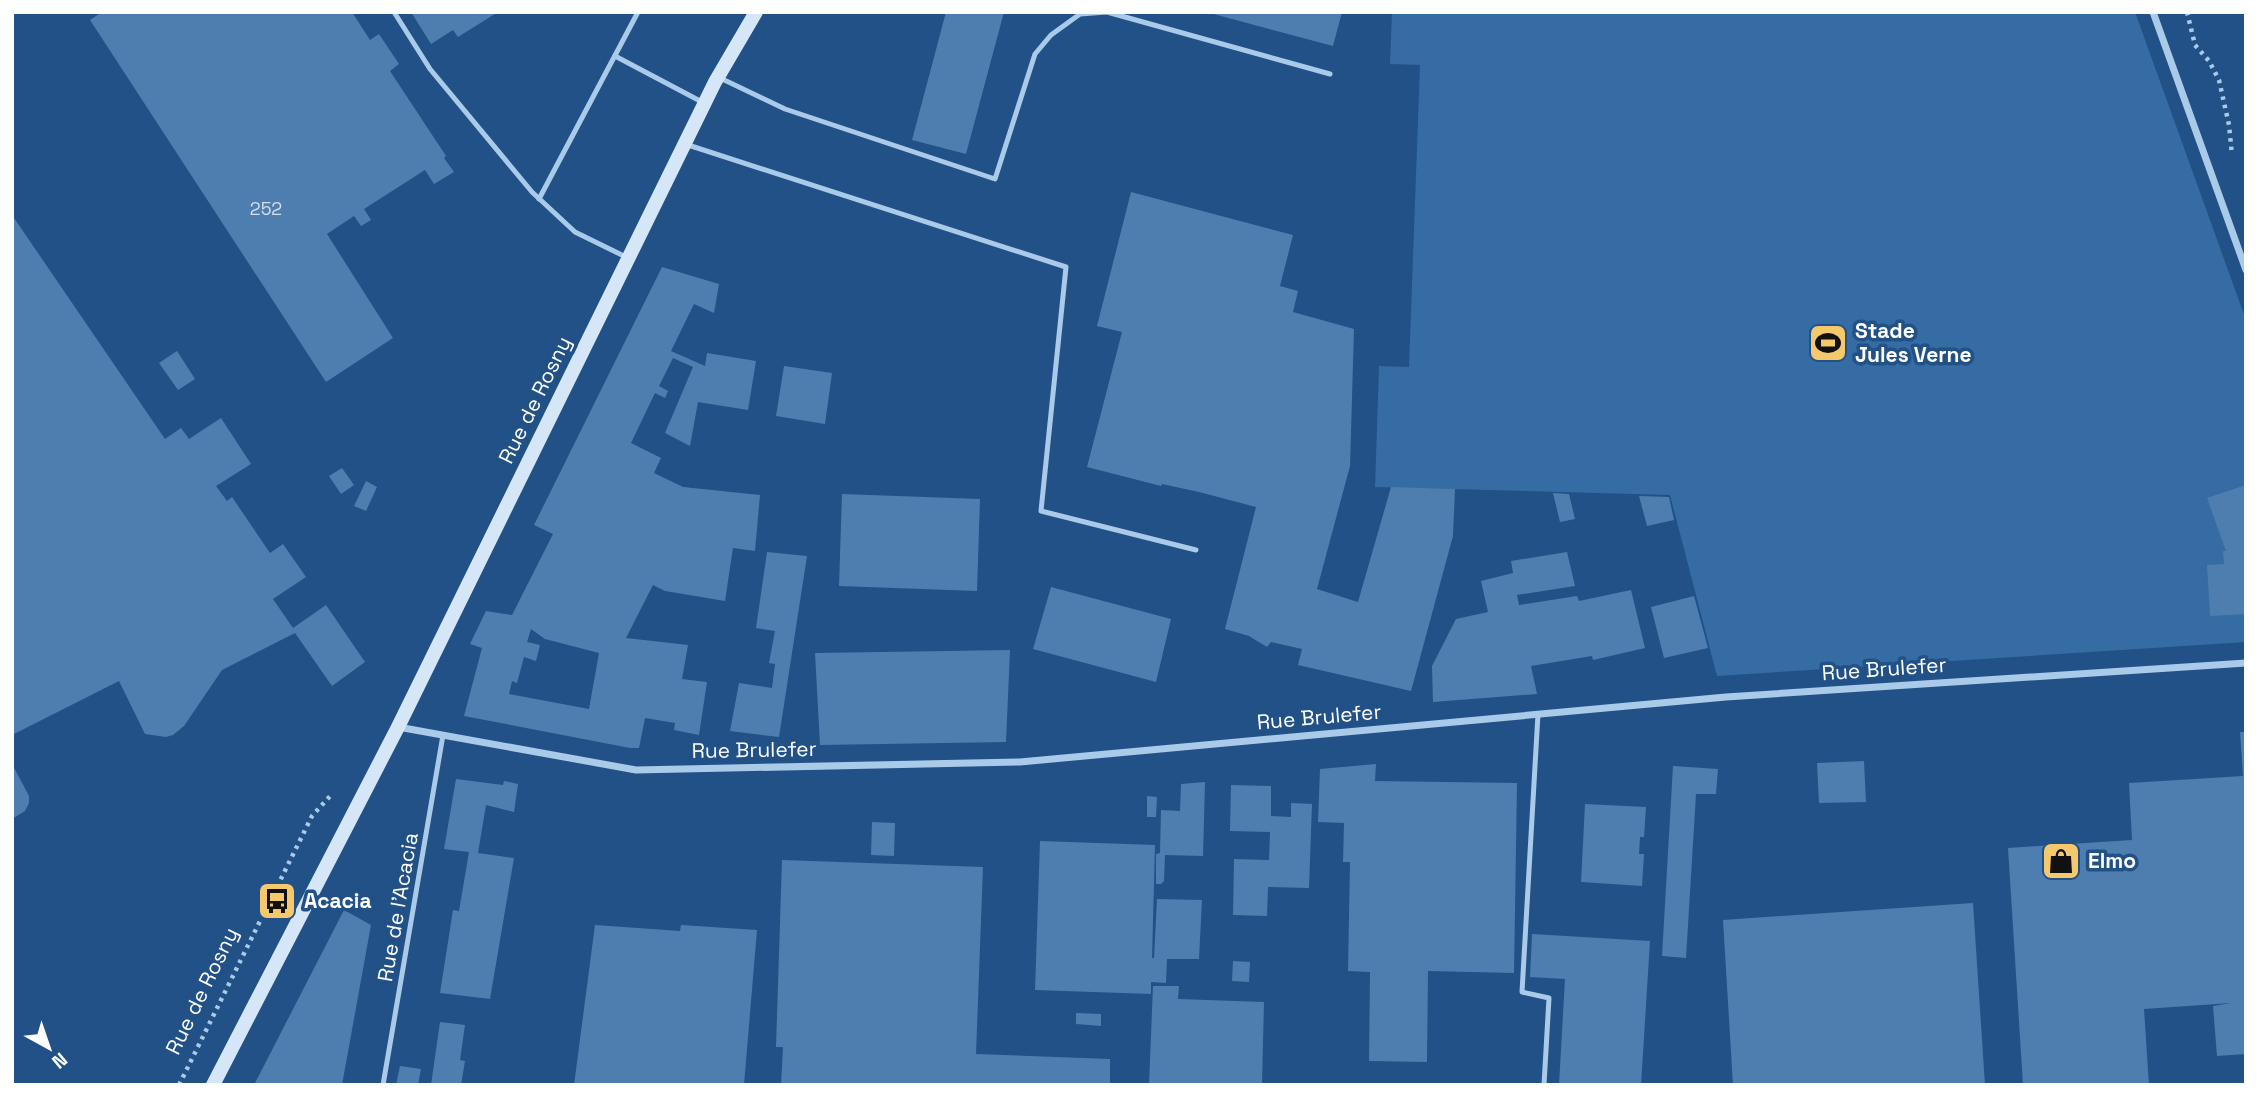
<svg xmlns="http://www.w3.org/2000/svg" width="2258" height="1097" viewBox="0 0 2258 1097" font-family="'Space Grotesk',sans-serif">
	<rect width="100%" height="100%" fill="#215186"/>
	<path fill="#356ca3" d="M1392 12H2135L2246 320V642L1717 676 1670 495 1375 487 1379 366 1409 367 1420 65 1390 64Z"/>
	<g fill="#4e7eb0" fill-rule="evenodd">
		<path d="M102 12H352L370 40 379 34 399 64 390 71 446 156 444 158 454 172 434 184 425 170 364 209 371 220 361 226 354 216 327 234 393 338 326 382 90 20Z"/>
		<path d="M411 12H498L458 37 453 30 431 44Z"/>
		<path d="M946 12H1004L966 154 912 140Z"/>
		<path d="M1206 12H1342L1333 46Z"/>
		<path d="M1131 192 1293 235 1280 286 1298 291 1293 312 1354 329 1350 466 1317 589 1358 602 1391 487 1455 489 1453 536 1411 691 1298 665 1302 649 1271 642 1267 647 1249 636 1225 629 1256 507 1199 492 1162 484 1161 486 1087 467 1122 332 1097 326Z"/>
		<path d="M12 215 165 439 181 428 189 439 221 418 251 464 216 486 227 501 232 497 270 553 283 544 306 577 273 599 293 628 326 605 365 662 332 686 295 633 222 670 184 726 173 735 166 737 145 734 119 681 12 735Z"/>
		<path d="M662 267 719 284 714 313 694 304 671 351 705 366 707 353 756 361 748 410 698 402 690 446 665 433 693 367 673 358 659 386 668 391 665 398 655 393 631 443 661 458 654 473 683 487 760 495 755 551 733 548 725 601 665 591 653 585 626 638 688 645 682 679 707 682 699 735 674 730 675 723 645 718 639 748H630L464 716 482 648 470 644 486 611 512 615 553 534 534 525ZM531 629 545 639 599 653 589 709 509 694 512 681 517 683 524 657 536 661 540 645 527 642Z"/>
		<path d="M177 351 195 379 178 390 159 363Z"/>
		<path d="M784 366 832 373 825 424 776 416Z"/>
		<path d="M342 468 354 485 341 494 329 476Z"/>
		<path d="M366 481 377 487 366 511 354 506Z"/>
		<path d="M2246 485V614L2210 616 2207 565 2224 564 2223 551H2226L2207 498Z"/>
		<path d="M1553 493 1569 494 1575 519 1560 522Z"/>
		<path d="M842 494 980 499 977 591 839 586Z"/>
		<path d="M1639 496 1669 497 1674 520 1647 526Z"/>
		<path d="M767 552 807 556 779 737 730 731 739 683 772 688 775 664 769 663 775 631 756 628Z"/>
		<path d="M1567 552 1575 586 1517 595 1519 605 1577 596 1579 601 1631 590 1645 648 1593 660 1592 656 1531 666 1537 694 1433 702 1432 666 1456 619 1488 612 1481 581 1513 573 1511 561Z"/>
		<path d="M1051 587 1171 619 1156 682 1033 649Z"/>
		<path d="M1694 596 1708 648 1664 658 1651 607Z"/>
		<path d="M1010 650 1006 742 820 745 815 653Z"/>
		<path d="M2240 732H2246V1054L2217 1056 2213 1006 2231 1003 2144 1009 2149 1085H2023L2008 848 2132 840 2129 783 2243 776Z"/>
		<path d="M1864 761 1866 802 1819 803 1817 763Z"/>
		<path d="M12 764 29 796V803L25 811 12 819Z"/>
		<path d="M1376 764 1375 781 1517 783 1514 973 1428 971 1427 1062 1369 1061 1370 972 1348 971 1350 862H1343L1344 823 1318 822 1320 769Z"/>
		<path d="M1673 766 1718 769 1716 794H1696L1686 958 1662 956Z"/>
		<path d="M456 779 503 785 504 781 518 784 514 812 486 805 478 853 514 858 490 999 440 993 453 910 459 911 469 852 444 849Z"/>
		<path d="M1205 782 1203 856 1165 855 1164 881 1161 884H1156V854L1160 853 1161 810 1180 811 1181 784Z"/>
		<path d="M1231 785 1271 786V816L1291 817V803L1312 804 1309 888 1268 887 1267 916 1233 915 1234 859 1269 860 1270 832 1230 831Z"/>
		<path d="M1147 796 1157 797 1156 817H1147Z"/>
		<path d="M1585 804 1646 807 1644 837H1640L1639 854H1644L1642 886 1581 882Z"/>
		<path d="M872 822 895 823 894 856 871 855Z"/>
		<path d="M1040 841 1155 845 1152 958H1154L1157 899 1202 900 1199 959H1167L1166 983 1151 982V994L1035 990Z"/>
		<path d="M782 860 983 867 976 1054 1110 1059V1085H781L783 1047H776Z"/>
		<path d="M1973 903 1985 1085H1733L1723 920Z"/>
		<path d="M344 910 371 925 342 1085H254Z"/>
		<path d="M595 925 680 931 681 925 757 930 744 1085H574Z"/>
		<path d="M1532 934 1650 941 1641 1085H1559L1565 979 1530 977Z"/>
		<path d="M1233 961 1250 962 1249 982 1232 981Z"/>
		<path d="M1153 986H1179L1178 999 1264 1002 1262 1085H1149Z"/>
		<path d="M1076 1013 1101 1014V1026L1076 1024Z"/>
		<path d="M440 1022 465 1025 460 1060 465 1061 461 1085H431Z"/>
		<path d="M400 1066 421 1069 418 1085H396Z"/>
	</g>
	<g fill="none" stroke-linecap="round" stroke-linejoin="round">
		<g stroke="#aacae9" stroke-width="4.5" stroke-dasharray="3.5 5" stroke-linecap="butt">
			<path d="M2187 12 2195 45 2209 61 2219 80 2229 125 2232 155"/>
			<path d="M179 1085 312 816 331 795"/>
		</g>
		<g stroke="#aacae9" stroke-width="5">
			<path d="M394 12 430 69 532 192 575 232 626 257"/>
			<path d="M615 56 702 102"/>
			<path d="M718 77 785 109 995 179 1035 54 1051 35 1080 14 1107 12 1330 74"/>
			<path d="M685 144 1066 267 1041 511 1196 550"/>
			<path d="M539 199 638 12"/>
			<path d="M1538 714 1522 992 1549 998 1544 1085"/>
			<path d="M383 1085 443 735"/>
		</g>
		<g stroke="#aacae9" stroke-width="7">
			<path d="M2153 12 2246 270"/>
			<path d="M398 727 636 770 1020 762 1726 697 2246 663"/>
		</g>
		<path stroke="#d5e6f7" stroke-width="14" d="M213 1085 398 727 715 82 756 12"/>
	</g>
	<defs>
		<symbol id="stadium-square" viewBox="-11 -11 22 22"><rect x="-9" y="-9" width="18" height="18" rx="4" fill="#f6c86c" stroke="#215186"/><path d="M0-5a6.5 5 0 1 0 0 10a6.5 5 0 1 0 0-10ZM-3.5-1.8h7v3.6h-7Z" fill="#111"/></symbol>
		<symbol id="shop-square" viewBox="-11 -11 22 22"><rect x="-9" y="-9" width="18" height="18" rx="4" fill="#f6c86c" stroke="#215186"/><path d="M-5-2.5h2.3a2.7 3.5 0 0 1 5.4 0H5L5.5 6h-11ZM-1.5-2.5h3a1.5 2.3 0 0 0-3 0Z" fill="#111"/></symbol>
		<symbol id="bus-square" viewBox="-11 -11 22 22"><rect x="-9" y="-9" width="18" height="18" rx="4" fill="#f6c86c" stroke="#215186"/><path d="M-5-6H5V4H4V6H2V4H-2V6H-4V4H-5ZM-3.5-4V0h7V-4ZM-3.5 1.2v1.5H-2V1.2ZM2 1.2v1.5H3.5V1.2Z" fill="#111"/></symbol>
	</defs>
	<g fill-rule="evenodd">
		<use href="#stadium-square" x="1806" y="321" width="44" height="44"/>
		<use href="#shop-square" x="2039" y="839" width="44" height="44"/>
		<use href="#bus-square" x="255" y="879" width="44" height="44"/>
	</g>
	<g text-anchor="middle" stroke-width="7" stroke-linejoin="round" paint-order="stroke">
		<g font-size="18" fill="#d3dfeb">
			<text x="266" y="215">252</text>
		</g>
		<g font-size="21" font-weight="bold" fill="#fff" stroke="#215186" text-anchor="start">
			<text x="1855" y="338">Stade<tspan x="1855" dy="24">Jules Verne</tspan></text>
			<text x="2088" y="868">Elmo</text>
			<text x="304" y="908">Acacia</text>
		</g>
		<g font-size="21" fill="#fff" stroke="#215186">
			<text transform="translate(535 400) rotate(-64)" y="7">Rue de Rosny</text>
			<text transform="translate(1884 669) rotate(-4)" y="7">Rue Brulefer</text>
			<text transform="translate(1319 717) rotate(-5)" y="7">Rue Brulefer</text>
			<text transform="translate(754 750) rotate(-1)" y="7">Rue Brulefer</text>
			<text transform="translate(398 907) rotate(-80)" y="7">Rue de l'Acacia</text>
			<text transform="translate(202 991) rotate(-64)" y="7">Rue de Rosny</text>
		</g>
	</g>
	<rect width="2258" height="1097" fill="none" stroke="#ffffff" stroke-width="28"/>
	<g transform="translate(49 1048) rotate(140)" stroke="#215186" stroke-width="5" paint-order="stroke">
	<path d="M0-5L12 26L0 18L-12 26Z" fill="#ffffff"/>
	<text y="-10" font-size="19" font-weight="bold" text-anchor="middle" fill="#ffffff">N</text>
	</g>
</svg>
